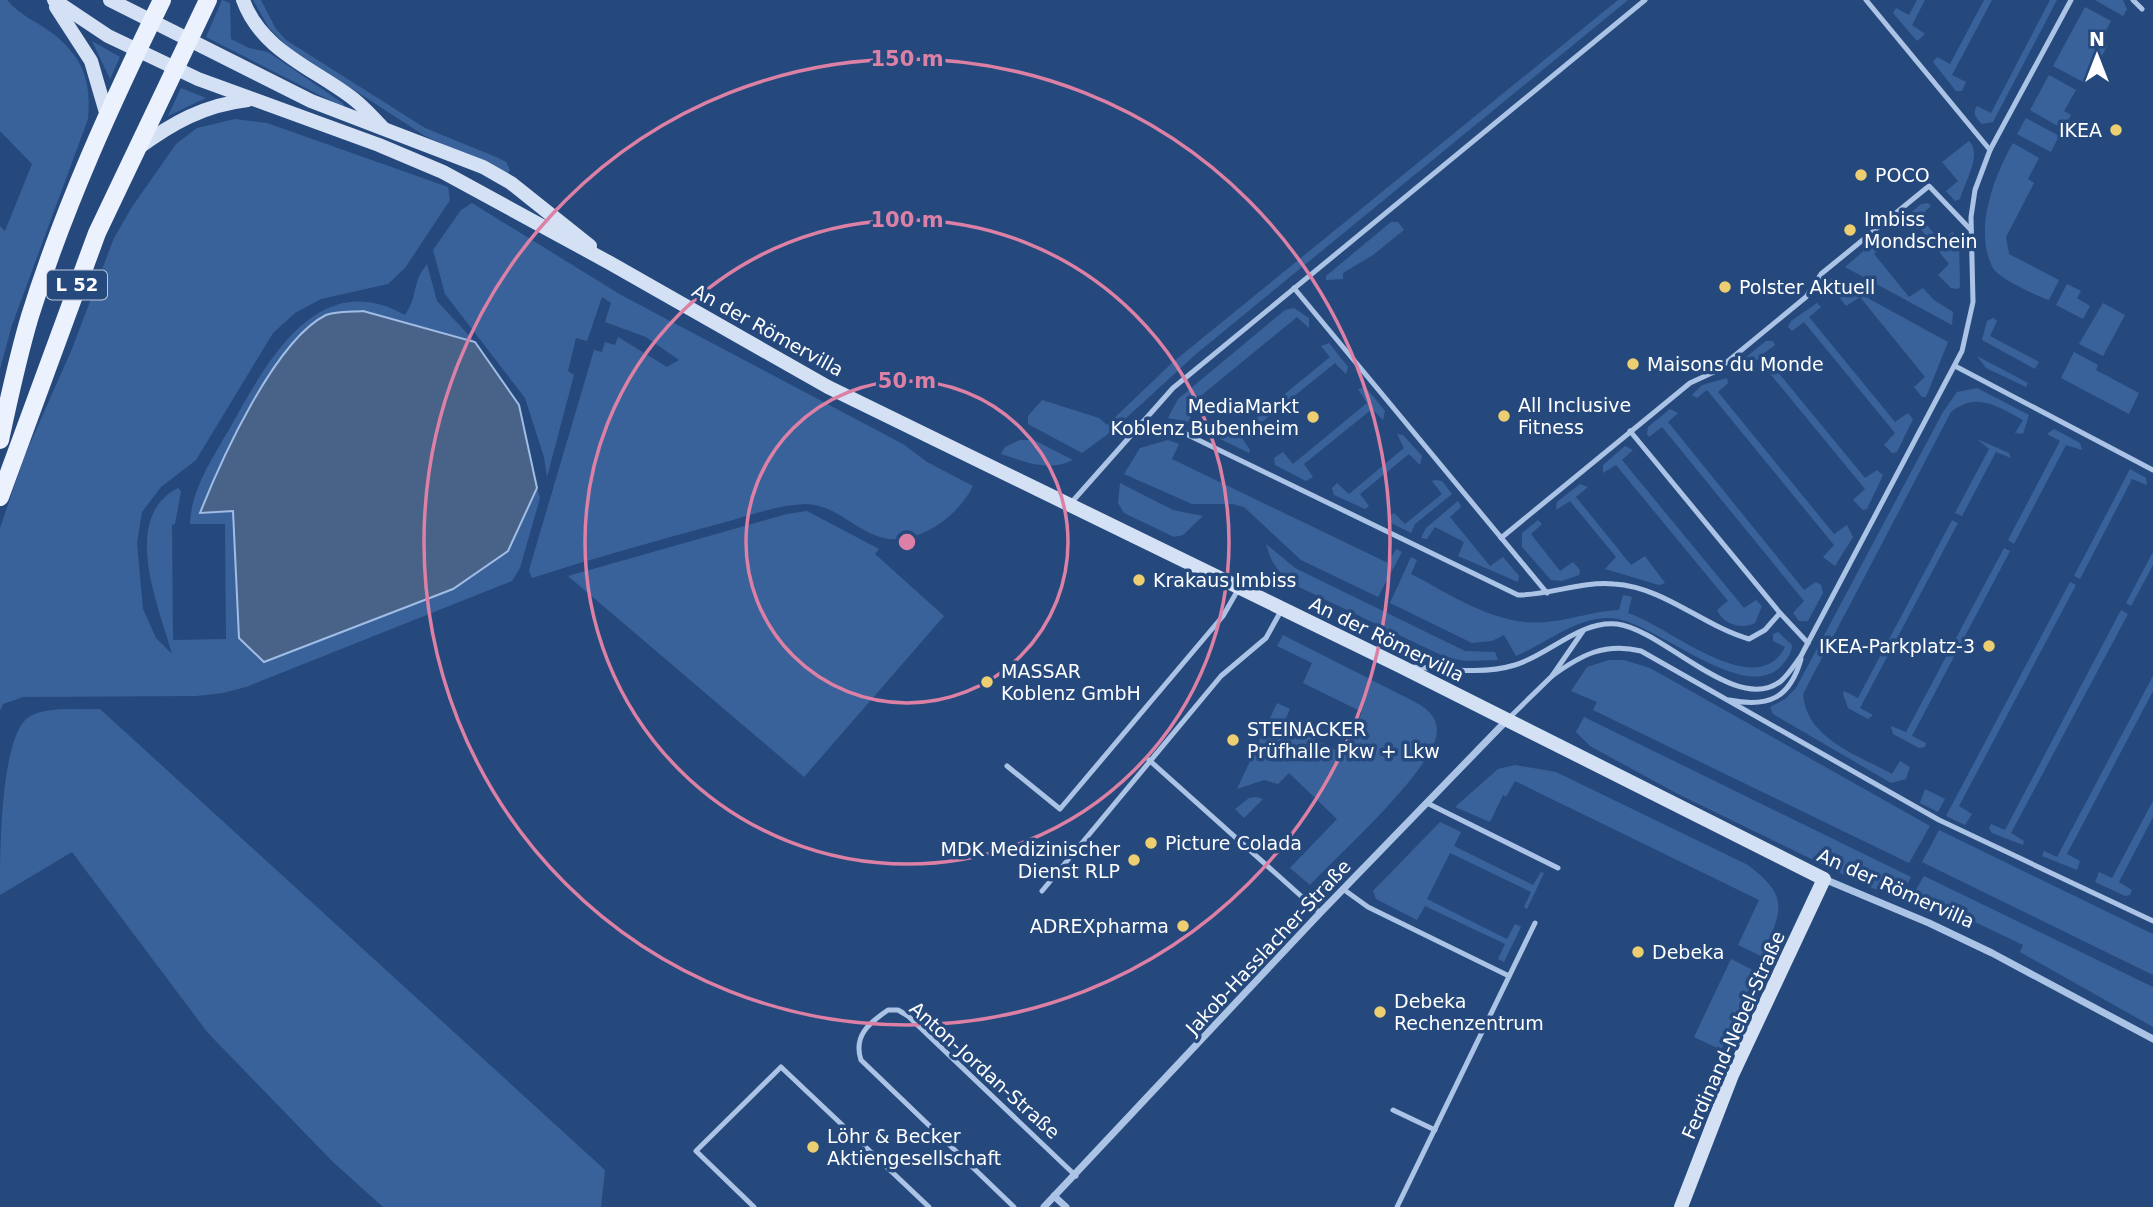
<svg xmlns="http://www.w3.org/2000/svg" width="2153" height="1207" viewBox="0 0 2153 1207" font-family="'DejaVu Sans',sans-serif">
	<rect width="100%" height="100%" fill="#26497d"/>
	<g fill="#3a629a">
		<path d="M0 0H7C20 16 40 23 56 36 85 61 91 83 88 119L12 325 0 369V226L5 231 32 164 0 131Z"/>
		<path d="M222 0 230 3 231 39 249 48 268 52 344 104 343 107 206 37Z"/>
		<path d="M253 0H261L276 29 286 40 425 128 496 157 506 162 510 170 508 173 425 136 288 47 269 28Z"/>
		<path d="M1618 0H1628L1196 354 1112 431 1082 453 1028 424V416L1042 400 1099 418 1107 425 1173 362Z"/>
		<path d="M1917 0H1925L1912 25 1925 34 1917 41 1893 13 1896 8 1909 15Z"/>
		<path d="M1984 0H1992L1952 75 1966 82 1962 91H1956L1933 62 1937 57 1950 64Z"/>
		<path d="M2050 0H2057L1993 122 1982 124C1976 118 1972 113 1977 106L1991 113Z"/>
		<path d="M2095 0H2123L2127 9 2123 16Z"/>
		<path d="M2085 7 2111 21 2100 42 2107 46 2087 84 2053 66Z"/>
		<path d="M92 41 120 57 110 79Z"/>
		<path d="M2049 75 2076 90 2064 111 2071 115 2063 129 2030 110Z"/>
		<path d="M181 88 206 98 168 116Z"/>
		<path d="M2026 118 2059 136 2051 152 2017 134Z"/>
		<path d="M235 119 267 123 448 187 450 200 405 268 388 284 321 299 295 313 273 333 196 460 161 487 142 512 137 543 143 609 156 638 172 654C160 609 119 518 178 488L181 491 175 524 172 525 173 640 226 639 225 524H190C191 489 214 456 231 426 267 362 317 266 405 315 419 294 411 284 427 264L437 301 475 342 363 311 201 512 233 511 239 638 264 662 453 589 508 551 537 488 540 498 520 568 512 581 246 687 223 693 196 696 23 697 3 704 0 711V528L25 455 72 349 114 238 132 207 176 144 197 128Z"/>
		<path d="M1969 141C1983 154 1964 183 1960 199L1955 201 1946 191 1958 181 1942 162Z"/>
		<path d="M2013 143 2039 158 2028 179 2034 183 2006 237 2009 254 2059 280 2049 300C2037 296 1998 278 1993 268 1973 231 1994 176 2013 143Z"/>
		<path d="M472 203 621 295 903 444 927 462 973 486C960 512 930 537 898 539 863 542 841 504 805 504 777 505 748 516 722 523 658 540 594 558 532 578L529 570 594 350 602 352 605 342 615 345 618 337 667 367 679 360 646 337 605 322 611 303 602 297 587 341 576 338 568 371 574 375 547 477 544 457 525 398 445 294 433 250 461 210Z"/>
		<path d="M1928 203 1931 206 1920 216 1940 241 1953 232 1959 241 1960 287 1957 289 1951 288 1938 275 1949 264 1914 221 1902 230 1899 227 1900 222 1921 204Z"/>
		<path d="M1391 222H1398L1404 230 1373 255 1343 273V279L1326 280V276Z"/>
		<path d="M1884 240 1885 244 1874 254 1909 297 1923 288 1934 300 1953 312 1952 325 1845 267 1874 242Z"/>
		<path d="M1831 278 1948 342 1926 397H1922L1914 387 1925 377 1860 297 1846 306 1830 285Z"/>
		<path d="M2067 284 2081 291 2077 298 2090 306 2083 319 2056 305Z"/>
		<path d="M1817 303 1821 307 1809 317 1895 422 1908 413 1913 419 1897 452 1892 453 1884 445 1895 433 1804 322 1792 331 1788 327 1791 321Z"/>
		<path d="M2103 303 2125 315 2103 356 2079 344Z"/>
		<path d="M1294 308 1309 318V328L1297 317 1186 408 1194 423 1168 418 1178 399 1285 310Z"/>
		<path d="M1993 318 1997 321 1990 336 2039 362 2035 369 1982 340 1987 321Z"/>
		<path d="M1766 341H1773L1775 345 1763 354 1865 478 1877 470 1883 475 1867 509 1863 510 1853 500 1865 489 1758 359 1746 369 1743 366 1745 358Z"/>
		<path d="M1329 343 1348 367 1346 374 1335 363 1242 438 1250 450 1249 453 1216 437 1215 433 1220 426 1231 438 1330 357 1321 346Z"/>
		<path d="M2074 352 2098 365 2096 370 2139 393 2129 414 2061 378Z"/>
		<path d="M1977 356 2028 383 2026 387 1986 368Z"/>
		<path d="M1727 378 1728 383 1718 392 1834 534 1847 525 1853 537 1835 566 1823 557 1834 545 1707 390 1697 398 1692 395 1702 385Z"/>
		<path d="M1362 388 1367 389 1385 411 1383 420 1372 409 1304 464 1313 477 1306 481 1275 465 1274 458 1283 452 1293 464 1367 403 1358 389Z"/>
		<path d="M1977 388 2029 415 2023 434 2015 433 2023 420C1998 407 1977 391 1951 412L1803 694C1806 739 1858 755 1892 774L1900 761 1910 767 1906 779 1891 783 1773 714 1770 707 1785 699 1796 688 1943 412 1957 392Z"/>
		<path d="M1670 409 1678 413 1668 422 1804 590 1816 582 1821 585 1823 593 1808 621H1799L1793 613 1804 601 1662 427 1649 437 1647 434 1648 427Z"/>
		<path d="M2054 429 2080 443 2082 450 2066 445 2014 544 2008 540 2060 441 2047 434Z"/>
		<path d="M1397 434 1403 435 1422 456 1420 465 1409 454 1360 494 1369 506 1365 509 1334 495 1332 488 1337 483 1349 494 1404 448Z"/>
		<path d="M1977 439 2009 453 2011 458 1996 452 1962 516 1955 513 1989 449Z"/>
		<path d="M1020 440H1034L1073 460C1049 472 1026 462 1001 454L1005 447Z"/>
		<path d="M1168 440 1179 444 1172 459 1388 563 1396 549 1402 552 1378 597 1301 560 1244 507 1232 504H1192L1124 474 1140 448Z"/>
		<path d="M1625 446 1633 450 1622 460 1744 608 1756 600 1762 606 1755 623C1741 630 1723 624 1717 610L1728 601 1616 465 1603 473V465Z"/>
		<path d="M2130 469 2146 478 2147 485 2132 479 2080 579 2074 576Z"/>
		<path d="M1435 480 1442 481 1452 494 1415 524 1411 533 1391 523V515L1394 513 1405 524 1442 494 1432 481Z"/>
		<path d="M1120 483 1173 510 1203 516 1183 535 1174 537 1124 513 1118 503Z"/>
		<path d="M1580 484 1588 487 1576 497 1631 565 1645 556 1665 583 1659 585 1605 569 1616 557 1570 501 1556 510 1557 502Z"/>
		<path d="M1458 501 1461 507 1450 517 1490 566 1503 557 1519 576 1518 582 1458 556 1464 542 1435 527 1427 539 1421 538 1426 528Z"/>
		<path d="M807 511 879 549 875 554 944 616 804 777 568 576 787 514Z"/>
		<path d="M1538 520 1542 524 1531 534 1560 571 1573 562 1580 570 1579 575 1562 581 1551 580 1522 547V533Z"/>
		<path d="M1952 520 1958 523 1860 708 1873 715 1868 719 1848 708 1843 694 1844 691 1858 698Z"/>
		<path d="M1266 544 1295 568 1465 651 1495 652 1498 660 1465 661 1445 657 1299 587C1280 575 1272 566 1266 544Z"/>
		<path d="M2004 548 2010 551 1912 736 1926 743 1925 747 1919 748 1893 734 1891 726 1906 732Z"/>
		<path d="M2153 552V565L2131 606 2126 603Z"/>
		<path d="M1411 557 1417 560 1411 574C1452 595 1497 627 1546 622 1571 620 1593 611 1619 610L1623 595 1632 597 1628 613C1667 625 1757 704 1785 647L1773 641V634L1778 632 1792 645C1792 652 1788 658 1783 664 1747 709 1654 619 1610 618 1576 617 1547 643 1516 656L1504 635 1492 641 1472 643 1390 603Z"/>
		<path d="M2070 582 2076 585 1959 806 1972 814 1965 825 1946 816Z"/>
		<path d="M2121 610 2128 614 2011 833 2024 841 2023 845 1992 833 1989 828 1991 824 2005 830Z"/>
		<path d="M1283 635 1415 702C1426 708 1436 715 1437 730 1438 766 1337 856 1310 885L1290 868 1337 819 1289 773 1278 784 1264 780 1237 789 1277 703 1290 709 1283 724 1342 753 1362 712 1303 683 1312 663 1277 646Z"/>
		<path d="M1609 660H1624L1650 668 1930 826 1909 863 1593 710 1597 702 1571 691 1587 667Z"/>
		<path d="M2153 676V691L2067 854 2080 861 2077 870 2042 856 2044 851 2057 857Z"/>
		<path d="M100 709 605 1170 601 1207H383L333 1162 208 1033 72 852 0 895C0 854 0 745 26 719 43 705 79 710 100 709Z"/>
		<path d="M1584 717 1911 877 1900 898 1867 886 1678 794 1590 746 1576 732Z"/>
		<path d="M1515 765 1556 772 1748 865C1792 899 1780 910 1763 957L1738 945 1759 900 1515 781 1506 797 1503 795 1490 822 1455 807 1498 769Z"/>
		<path d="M1925 789 1945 799 1938 812 1920 803Z"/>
		<path d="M1256 797 1263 799 1244 818 1235 809 1249 798Z"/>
		<path d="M2153 801V817L2119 882 2132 890 2130 895 2125 896 2095 882 2099 872 2112 878Z"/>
		<path d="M1440 822 1461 832 1454 846 1533 885 1541 872 1544 873 1527 909 1524 907 1531 892 1450 853 1427 899 1507 939 1515 924 1521 927 1504 962 1498 959 1505 944 1425 906 1417 920 1376 899 1373 891Z"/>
		<path d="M1939 830 2153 934V975L1922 862Z"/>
		<path d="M1924 876 2153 987V1027L2020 952 2023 945 1914 893Z"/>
		<path d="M1731 959 1757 972 1721 1050 1694 1037Z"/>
	</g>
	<path fill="#496288" stroke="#9fbde5" stroke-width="2" d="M363 311 475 342 519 405 537 488 508 551 453 589 264 662 239 638 233 511 200 513C221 460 275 340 326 315 336 311 352 312 363 311Z"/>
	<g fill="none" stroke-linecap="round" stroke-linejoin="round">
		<g stroke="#abc3e5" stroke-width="5">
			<path d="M1866 0 1990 150"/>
			<path d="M2133 0 2142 9"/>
			<path d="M1294 288 1547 593"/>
			<path d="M1955 366 2153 470"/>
			<path d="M1142 422 1186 434 1518 595C1550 595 1581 581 1614 584 1664 587 1703 626 1749 639L1765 630 1780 613"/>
			<path d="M1630 431 1780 613 1808 643"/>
			<path d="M1071 503 1173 388 1645 0"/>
			<path d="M1501 538 1690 383 1716 371 1806 297 1821 274 1929 186 1971 230"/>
			<path d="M1414 667C1447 669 1482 675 1515 665 1549 655 1580 620 1617 624 1664 630 1737 716 1781 681 1789 674 1795 664 1801 656L1962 351 1973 302 1971 217 1975 190 1990 150 2071 0"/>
			<path d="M1552 676C1581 655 1605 642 1641 651L1939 820 2153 921"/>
			<path d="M1729 700C1769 708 1790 698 1801 659"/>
			<path d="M1508 719 1552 676 1583 631"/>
			<path d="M1149 760 1320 913"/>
			<path d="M1007 766 1060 809 1223 616 1239 588"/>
			<path d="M1427 803 1558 868"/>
			<path d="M1343 889 1368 907 1509 976"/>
			<path d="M1042 891 1221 676 1266 638 1282 609"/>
			<path d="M1393 1110 1435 1130"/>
			<path d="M754 1207 696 1151 781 1067 929 1207"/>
			<path d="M1014 1207 861 1060C853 1036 869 1023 888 1010H898L908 1016 1076 1176"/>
			<path d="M1397 1207 1535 923"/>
		</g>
		<g stroke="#abc3e5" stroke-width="7">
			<path d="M1824 879 1929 923 1992 953 2153 1039"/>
			<path d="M1054 1196 1066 1207"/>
			<path d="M1044 1207 1320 913 1507 720"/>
		</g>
		<g stroke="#d4e1f5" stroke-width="14">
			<path d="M54 0 108 36 198 79 379 145 443 172 610 263 828 387 1400 666 1824 879 1732 1075 1681 1207"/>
			<path d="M110 0 311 101 483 167 511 183 590 246"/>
			<path d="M243 0C261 50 311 67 351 97 363 106 373 117 383 128"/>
			<path d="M56 7 91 61 107 116"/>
			<path d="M137 149C172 123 204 105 248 100"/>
		</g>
		<g stroke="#ebf1fd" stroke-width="18">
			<path d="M0 440C9 398 18 356 30 316 64 207 112 102 162 0"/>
			<path d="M0 497 97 233 208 0"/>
		</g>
	</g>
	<g fill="none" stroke="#dd80a5" stroke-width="3.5">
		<circle cx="907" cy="542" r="161"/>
		<circle cx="907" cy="542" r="322"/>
		<circle cx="907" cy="542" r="483"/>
	</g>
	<g fill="#edce70" stroke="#26497d" stroke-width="2.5">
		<circle cx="2116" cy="130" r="7"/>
		<circle cx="1861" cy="175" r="7"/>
		<circle cx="1850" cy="230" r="7"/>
		<circle cx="1725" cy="287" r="7"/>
		<circle cx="1633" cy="364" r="7"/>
		<circle cx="1504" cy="416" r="7"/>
		<circle cx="1313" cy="417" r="7"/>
		<circle cx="1139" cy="580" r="7"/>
		<circle cx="1989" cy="646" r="7"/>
		<circle cx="987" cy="682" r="7"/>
		<circle cx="1233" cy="740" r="7"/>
		<circle cx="1151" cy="843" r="7"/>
		<circle cx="1134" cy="860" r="7"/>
		<circle cx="1183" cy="926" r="7"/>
		<circle cx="1638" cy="952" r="7"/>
		<circle cx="1380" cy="1012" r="7"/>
		<circle cx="813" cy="1147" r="7"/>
	</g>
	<g text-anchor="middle" stroke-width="7" stroke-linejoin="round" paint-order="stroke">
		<rect fill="#26497d" stroke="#bec8d8" stroke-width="2" x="47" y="270.5" width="60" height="29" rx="5"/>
		<g font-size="18" font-weight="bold" fill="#fff">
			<text x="77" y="291">L 52</text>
		</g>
		<g font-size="19" fill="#fff" stroke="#26497d" text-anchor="start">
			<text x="2102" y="137" text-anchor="end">IKEA</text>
			<text x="1875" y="182">POCO</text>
			<text x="1864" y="226">Imbiss<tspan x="1864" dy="22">Mondschein</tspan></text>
			<text x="1739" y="294">Polster Aktuell</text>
			<text x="1647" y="371">Maisons du Monde</text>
			<text x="1518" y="412">All Inclusive<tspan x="1518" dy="22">Fitness</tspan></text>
			<text x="1299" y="413" text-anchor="end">MediaMarkt<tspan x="1299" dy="22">Koblenz Bubenheim</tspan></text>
			<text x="1153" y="587">Krakaus Imbiss</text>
			<text x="1975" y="653" text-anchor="end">IKEA-Parkplatz-3</text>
			<text x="1001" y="678">MASSAR<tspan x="1001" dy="22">Koblenz GmbH</tspan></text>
			<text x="1247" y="736">STEINACKER<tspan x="1247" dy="22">Prüfhalle Pkw + Lkw</tspan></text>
			<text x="1165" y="850">Picture Colada</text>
			<text x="1120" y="856" text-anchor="end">MDK Medizinischer<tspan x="1120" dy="22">Dienst RLP</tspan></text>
			<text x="1169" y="933" text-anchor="end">ADREXpharma</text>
			<text x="1652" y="959">Debeka</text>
			<text x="1394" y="1008">Debeka<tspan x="1394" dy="22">Rechenzentrum</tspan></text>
			<text x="827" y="1143">Löhr &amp; Becker<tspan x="827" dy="22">Aktiengesellschaft</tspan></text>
		</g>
		<g font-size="19" fill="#fff" stroke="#26497d">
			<text transform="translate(768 330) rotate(29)" y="7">An der Römervilla</text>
			<text transform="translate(1387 639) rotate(26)" y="7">An der Römervilla</text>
			<text transform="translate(1896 888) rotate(24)" y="7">An der Römervilla</text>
			<text transform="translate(1268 947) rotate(-47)" y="7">Jakob-Hasslacher-Straße</text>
			<text transform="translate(1733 1035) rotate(-66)" y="7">Ferdinand-Nebel-Straße</text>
			<text transform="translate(985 1070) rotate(42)" y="7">Anton-Jordan-Straße</text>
		</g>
	</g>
	<circle cx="907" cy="542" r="10" fill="#dd80a5" stroke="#26497d" stroke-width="3.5"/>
	<g font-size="21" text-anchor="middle" font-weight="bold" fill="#dd80a5" stroke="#26497d" stroke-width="7" stroke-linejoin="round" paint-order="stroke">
		<text x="907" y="66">150 m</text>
		<text x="907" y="227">100 m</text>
		<text x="907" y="388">50 m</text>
	</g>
	<g transform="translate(2097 56)" stroke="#26497d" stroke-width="5" paint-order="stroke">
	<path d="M0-5L12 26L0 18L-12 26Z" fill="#ffffff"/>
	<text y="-10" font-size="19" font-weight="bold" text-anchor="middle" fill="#ffffff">N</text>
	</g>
</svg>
